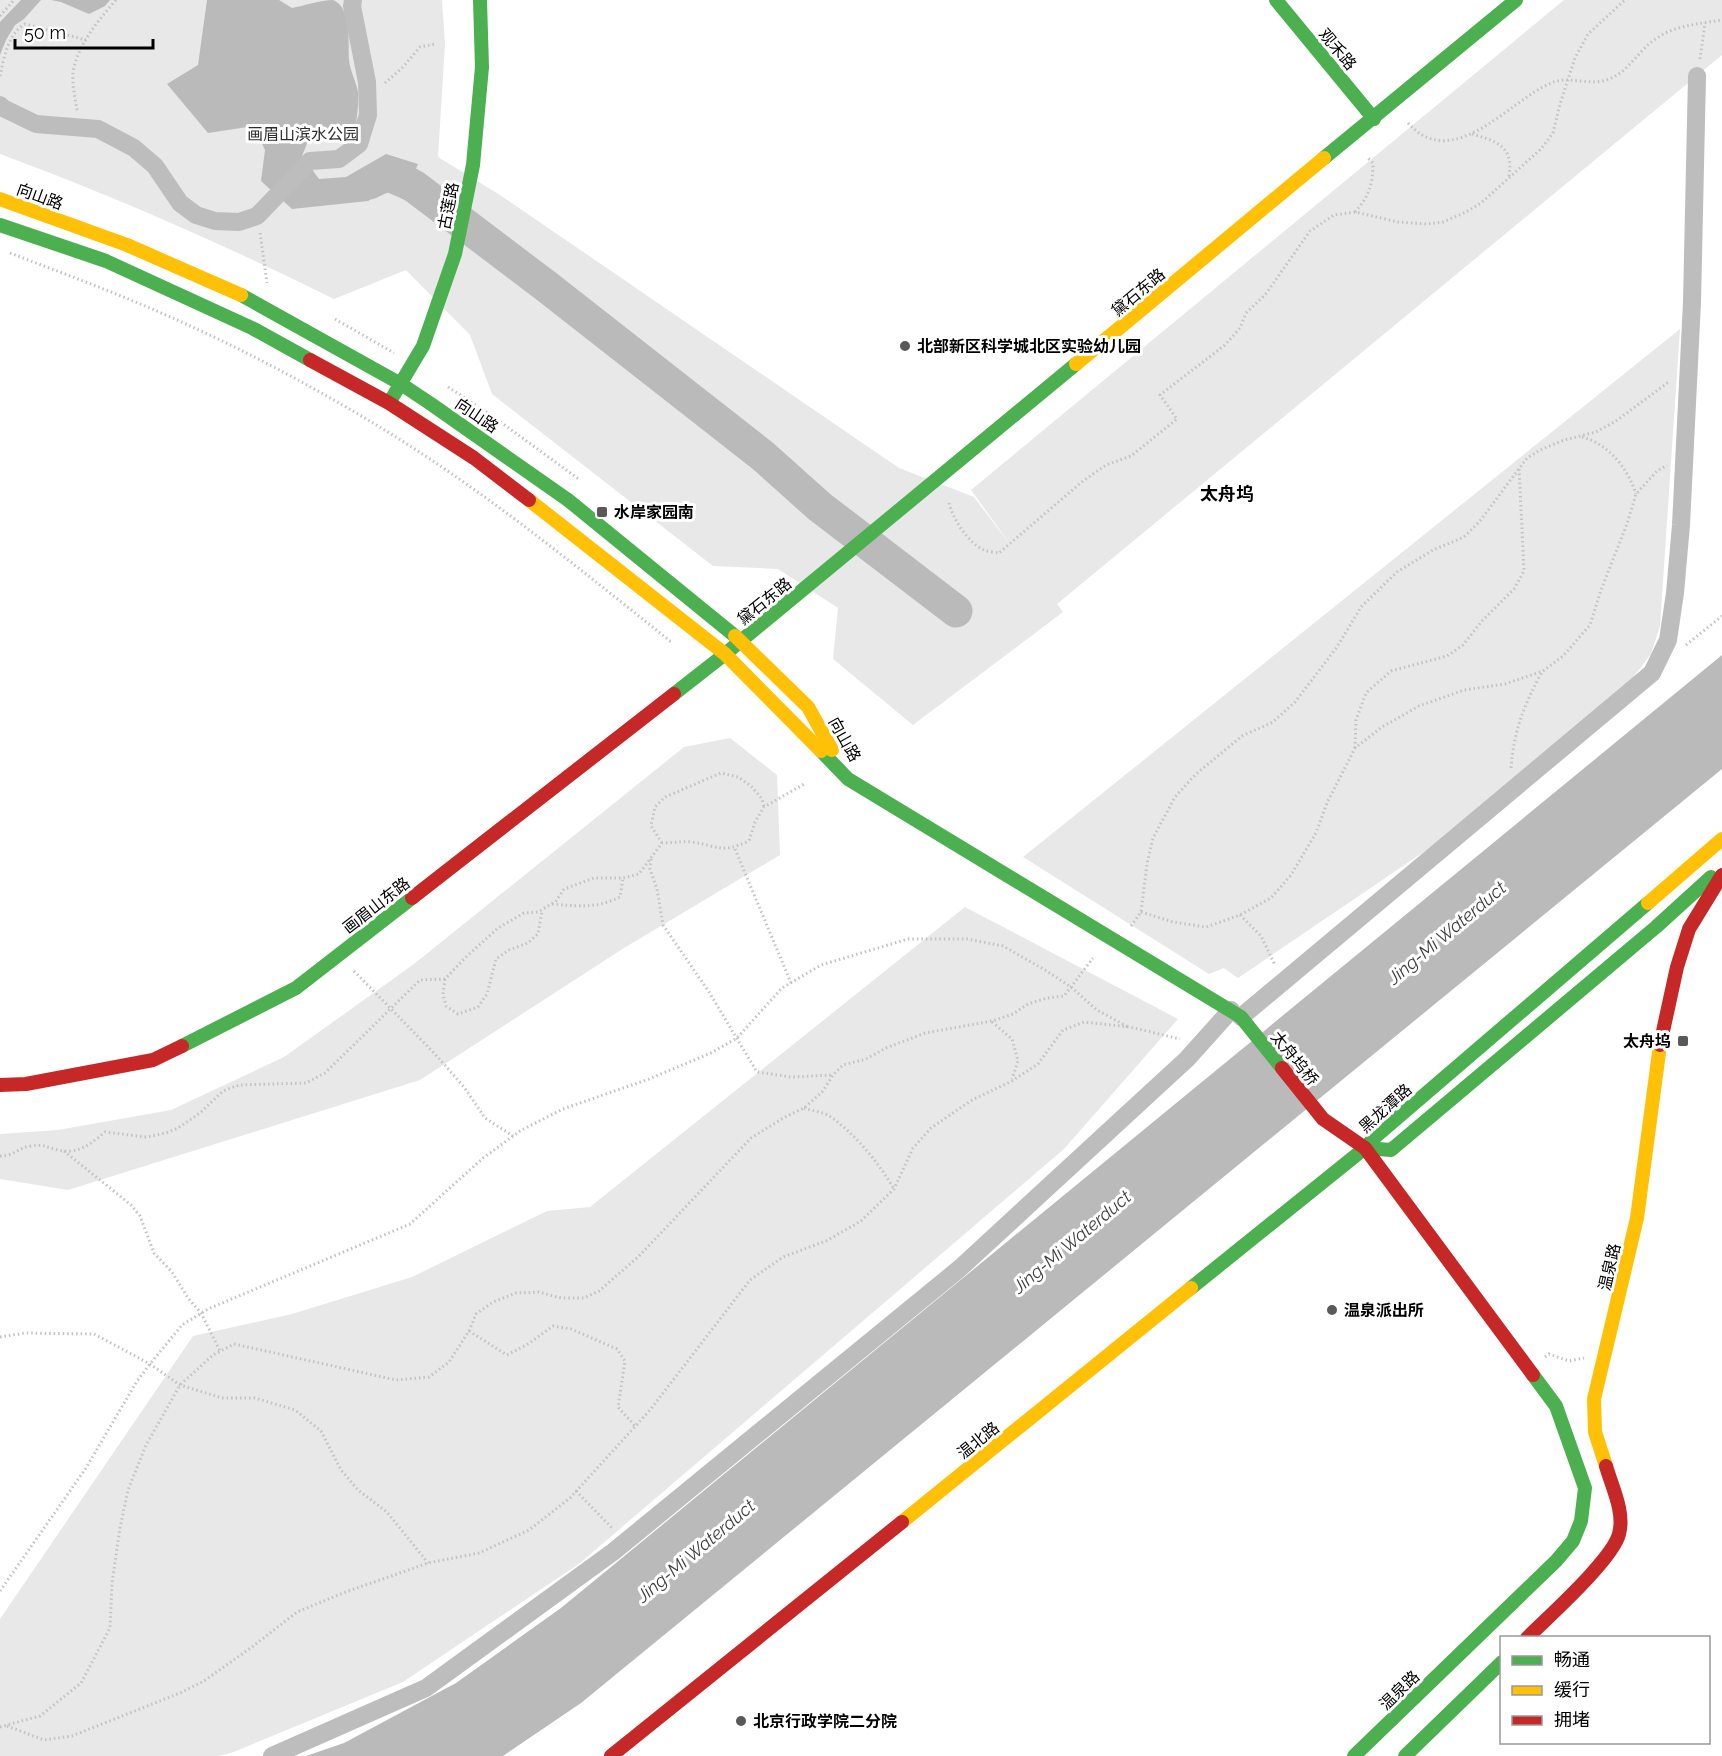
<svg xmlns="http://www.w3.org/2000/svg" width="1722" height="1756" viewBox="0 0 1722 1756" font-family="Raleway,'Noto Sans SC',sans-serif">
	<rect width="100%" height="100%" fill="#fff"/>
	<g fill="#e8e8e8">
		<path d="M0 0H442L445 44 438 157 500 195 899 468 974 497 1015 551 971 490 1564 0H1722V55L1057 604 1063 612 913 725 833 659 838 608 778 569 713 566 492 394 470 335 406 270 334 299C225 245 114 196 0 154Z"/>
		<path d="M1680 329 1660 626 1651 654 1606 713 1537 775 1238 978 1224 968 1209 974 1023 857Z"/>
		<path d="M730 738 777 775 780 855 624 948 420 1080 68 1190 0 1179V1134L58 1130 171 1110 284 1057 414 964 684 747Z"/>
		<path d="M965 907 1178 1019 1064 1149 580 1563 403 1682 231 1753 218 1756H0V1619L193 1336 292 1314 412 1277 547 1211 590 1207Z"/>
	</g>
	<g fill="#bababa">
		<path d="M21 0H41L24 19 15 25 6 40 0 55V22Z"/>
		<path d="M51 0H110L105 6 89 14 61 2Z"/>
		<path d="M207 0H279L292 8C303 6 321 0 333 0 352 7 348 45 349 60 350 71 356 81 358 92 359 102 357 115 356 125L335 140 308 141 302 156 319 179 346 177 386 154 418 164 403 199 384 191 368 201 292 209 261 181 265 150 254 126 208 133 167 84 198 65Z"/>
		<path d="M1722 655V769L581 1703 503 1756H306L344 1743 456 1683 561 1608Z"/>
	</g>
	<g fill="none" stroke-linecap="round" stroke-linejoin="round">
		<path stroke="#bababa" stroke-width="33" d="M369 183 390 173 415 187 546 286 763 456 820 507 956 611"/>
		<g stroke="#c2c2c2" stroke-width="3" stroke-dasharray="1.5 3" stroke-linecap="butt">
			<path d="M0 16 14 0"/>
			<path d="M1700 59 1705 23"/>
			<path d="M0 76C4 57 8 34 25 24L86 40"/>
			<path d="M385 83 403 67 420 47 435 44"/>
			<path d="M77 110C75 98 72 84 73 72 78 44 98 21 116 0"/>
			<path d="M1408 123C1453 174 1510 100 1551 83 1570 75 1590 87 1609 79 1630 71 1638 50 1657 38 1676 25 1699 24 1722 20"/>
			<path d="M1472 134C1496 141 1514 146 1509 176"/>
			<path d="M1355 212C1369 196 1373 185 1373 163L1367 157"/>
			<path d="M260 233 267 283"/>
			<path d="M10 253C70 276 130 298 188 325 250 353 313 387 373 423 477 485 575 565 670 641L673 642"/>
			<path d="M335 319 394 353"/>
			<path d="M448 387 491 415 580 480"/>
			<path d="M1582 437C1609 444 1628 469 1636 494"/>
			<path d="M949 503C953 519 968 543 984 550 988 552 995 552 999 553L1083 481 1106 465 1131 456 1177 419 1160 395 1225 345 1240 328 1246 313 1265 295 1310 231 1334 215 1355 212 1398 222 1427 224 1443 222 1466 212 1481 203 1541 149 1553 133 1560 104 1575 58 1588 34 1625 0"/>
			<path d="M1686 645 1722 616"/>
			<path d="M1355 748 1356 720 1366 693 1391 671 1447 656 1463 645 1482 621 1514 589 1524 571 1519 468"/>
			<path d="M1511 768C1514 730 1524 705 1542 672"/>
			<path d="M662 843 651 826 655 807 665 797 721 773 738 777 751 786 762 799 764 807"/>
			<path d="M735 849 791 983"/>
			<path d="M651 859 650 869 657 889 663 925 709 992 757 1072 791 1077 833 1075"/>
			<path d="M552 904C577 906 596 909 620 897L623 878"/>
			<path d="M1141 912 1173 922 1206 927 1240 915 1271 898 1291 875 1316 833 1327 803 1355 748 1382 727 1419 706 1464 690 1505 684 1543 671 1563 656 1590 625 1601 590 1627 524 1636 494 1657 471 1667 465"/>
			<path d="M1240 915 1261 936 1275 965"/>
			<path d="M1131 926 1141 912 1147 864 1153 838 1175 797 1196 774 1242 736 1273 722 1295 702 1337 647 1361 607 1397 572 1433 550 1464 537 1480 521 1527 458 1540 450 1564 440 1596 432 1616 421 1670 381"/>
			<path d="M354 971 435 1054 464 1087 485 1118 513 1136"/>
			<path d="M445 979 443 994 446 1006 458 1014 478 1007 487 994 496 959 509 950 528 943 538 934 542 911"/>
			<path d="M992 1022 1012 1039 1018 1061 1012 1079"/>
			<path d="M804 1108C812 1111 824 1112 831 1117 855 1134 879 1163 894 1189"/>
			<path d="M64 1151 131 1205 140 1216 154 1253 172 1272 188 1298 201 1313 220 1351"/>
			<path d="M0 1156C15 1156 19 1147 31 1146 45 1144 45 1147 58 1150 77 1155 91 1144 105 1132L146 1137 166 1133 178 1128 200 1113 223 1091 239 1085 306 1083 325 1073 420 980 445 979 465 958 498 928 524 913 538 912 556 901 564 889 594 878H623L639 874 662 843C672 843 682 841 692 842 719 846 721 854 749 841L755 822 764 807 806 783"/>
			<path d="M469 1331 507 1355 528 1344 553 1326 571 1329 617 1349 625 1361 618 1407 635 1426"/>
			<path d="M0 1337 25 1333 94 1334 150 1364 180 1385 222 1398H255L295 1410 321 1431 341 1470 358 1490 387 1512 428 1563"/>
			<path d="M1545 1357 1549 1354 1569 1361 1584 1358"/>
			<path d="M576 1491 613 1529"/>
			<path d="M0 1591 86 1468 137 1381 150 1364 182 1325 208 1309 410 1224 483 1158 520 1131 563 1109 649 1079 711 1053 737 1038 782 988 821 965 908 939H967L1003 946 1045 970 1071 987 1097 1010 1128 1027"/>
			<path d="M7 1726 44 1740 72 1736 180 1693 204 1681 252 1647 297 1612 343 1593 428 1563 479 1553 529 1530 570 1498 650 1410 750 1280 783 1257 826 1241 861 1221 894 1189 913 1148 931 1128 972 1100 1012 1081 1038 1064 1063 1030 1084 1022 1130 1027 1180 1039"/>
			<path d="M0 1727 40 1716 81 1683 110 1628 112 1583 120 1528 128 1490 146 1445 180 1385 213 1355 234 1344 396 1380 429 1377 449 1362 469 1331 476 1314 493 1302 516 1293 539 1292 561 1298H584L599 1291 638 1257 751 1138 785 1117 804 1108 823 1091 833 1075 843 1065 866 1059 886 1048 925 1033 992 1021 1013 1014 1028 1004 1047 998 1064 996 1093 958"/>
		</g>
		<g stroke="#bdbdbd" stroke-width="18">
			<path d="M0 105 3 108 36 124 98 129 119 140 134 148 155 166 180 203 196 215 215 221 239 222 257 216 310 161 339 159 359 144 368 115 367 82 352 6 353 0"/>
			<path d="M1241 1017 1652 673 1668 640 1675 593 1681 525 1692 302 1697 76"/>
			<path d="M272 1756 426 1688 613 1552 959 1269 1187 1059 1231 1010"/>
		</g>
		<g stroke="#4caf50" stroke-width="14">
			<path d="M1276 0 1374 119"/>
			<path d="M1324 158 1516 0"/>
			<path d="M0 225 106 261 252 328 310 360"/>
			<path d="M241 295 401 384 431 404 568 500 735 636"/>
			<path d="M392 398 423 346 455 254 473 165 482 67 480 0"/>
			<path d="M674 694 725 654 1076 364"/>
			<path d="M821 751 848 779 1241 1017 1282 1068"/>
			<path d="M182 1046 296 988 412 898"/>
			<path d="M1365 1148 1391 1150 1656 927 1711 877"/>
			<path d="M1191 1288 1365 1148 1374 1138 1648 903"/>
			<path d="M1354 1756 1556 1561 1573 1541 1581 1521 1585 1488 1556 1406 1533 1375"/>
			<path d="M1405 1756 1502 1662"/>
		</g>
		<g stroke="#ffc107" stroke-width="14">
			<path d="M0 199 127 245 241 295"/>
			<path d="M1076 364 1324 158"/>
			<path d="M529 500 725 654 821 751"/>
			<path d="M735 636 808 707 832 750"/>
			<path d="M1648 903 1722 839"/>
			<path d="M1606 1466 1595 1432 1594 1399 1637 1218 1660 1045"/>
			<path d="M902 1522 1191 1288"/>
		</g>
		<g stroke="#c62828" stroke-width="14">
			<path d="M310 360 389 403 474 458 529 500"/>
			<path d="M412 898 674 694"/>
			<path d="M1660 1045 1677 967 1689 929 1722 875"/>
			<path d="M1282 1068 1323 1119 1365 1148 1533 1375"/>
			<path d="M0 1085 26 1084 153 1060 182 1046"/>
			<path d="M1527 1638C1548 1617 1613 1559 1619 1534 1625 1512 1612 1487 1606 1466"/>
			<path d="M611 1756 902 1522"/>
		</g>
	</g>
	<g fill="#595959" stroke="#fff" stroke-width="2">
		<circle cx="905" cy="346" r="6"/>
		<rect x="596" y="506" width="12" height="12" rx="3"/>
		<rect x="1677" y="1035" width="12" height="12" rx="3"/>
		<circle cx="1332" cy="1310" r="6"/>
		<circle cx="741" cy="1721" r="6"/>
	</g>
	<g text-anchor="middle" stroke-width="6" stroke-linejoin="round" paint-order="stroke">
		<g font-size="16" fill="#000" stroke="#fff">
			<text transform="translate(1338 49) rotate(50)" y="6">观禾路</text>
			<text transform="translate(40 196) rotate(20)" y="6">向山路</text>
			<text transform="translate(448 206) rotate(-79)" y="6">古莲路</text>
			<text transform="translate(1138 292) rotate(-40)" y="6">黛石东路</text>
			<text transform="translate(477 415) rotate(34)" y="6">向山路</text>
			<text transform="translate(764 601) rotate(-39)" y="6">黛石东路</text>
			<text transform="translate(845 739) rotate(61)" y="6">向山路</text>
			<text transform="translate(376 905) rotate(-38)" y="6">画眉山东路</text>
			<text transform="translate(1295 1058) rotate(51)" y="6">太舟坞桥</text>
			<text transform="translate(1385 1108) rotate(-42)" y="6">黑龙潭路</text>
			<text transform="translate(1609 1267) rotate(-77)" y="6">温泉路</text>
			<text transform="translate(978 1440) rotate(-39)" y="6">温北路</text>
			<text transform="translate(1399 1690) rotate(-44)" y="6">温泉路</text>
		</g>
		<g font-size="16" fill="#2c2c2c" stroke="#fff">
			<text x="303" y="140">画眉山滨水公园</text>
		</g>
		<g font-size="16" font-weight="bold" fill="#000" stroke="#fff" text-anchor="start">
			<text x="917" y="352">北部新区科学城北区实验幼儿园</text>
			<text x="614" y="518">水岸家园南</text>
			<text x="1671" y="1047" text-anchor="end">太舟坞</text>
			<text x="1344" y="1316">温泉派出所</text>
			<text x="753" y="1727">北京行政学院二分院</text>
		</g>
		<g font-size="18" font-weight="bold" fill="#000" stroke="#fff">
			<text x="1227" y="500">太舟坞</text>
		</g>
		<g font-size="18" font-style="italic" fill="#3d3d3d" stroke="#fff">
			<text transform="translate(1447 933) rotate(-40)" y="6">Jing-Mi Waterduct</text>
			<text transform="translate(1072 1242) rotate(-40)" y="6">Jing-Mi Waterduct</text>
			<text transform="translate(696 1551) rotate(-40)" y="6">Jing-Mi Waterduct</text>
		</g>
	</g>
	<rect x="1500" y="1636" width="210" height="108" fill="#ffffff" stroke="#999999" stroke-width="1.5"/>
	<rect x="1512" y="1656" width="30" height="9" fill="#4caf50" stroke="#999999" stroke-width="1.5"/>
	<text x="1554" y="1666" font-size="18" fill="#000000">畅通</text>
	<rect x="1512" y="1686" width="30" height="9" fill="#ffc107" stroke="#999999" stroke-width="1.5"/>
	<text x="1554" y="1696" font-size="18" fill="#000000">缓行</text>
	<rect x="1512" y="1716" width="30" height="9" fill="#c62828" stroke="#999999" stroke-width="1.5"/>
	<text x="1554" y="1726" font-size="18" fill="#000000">拥堵</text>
	<path d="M15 39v9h138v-9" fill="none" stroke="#000000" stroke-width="3"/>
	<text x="24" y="39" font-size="18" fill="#000000" stroke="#ffffff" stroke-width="4.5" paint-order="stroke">50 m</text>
</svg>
